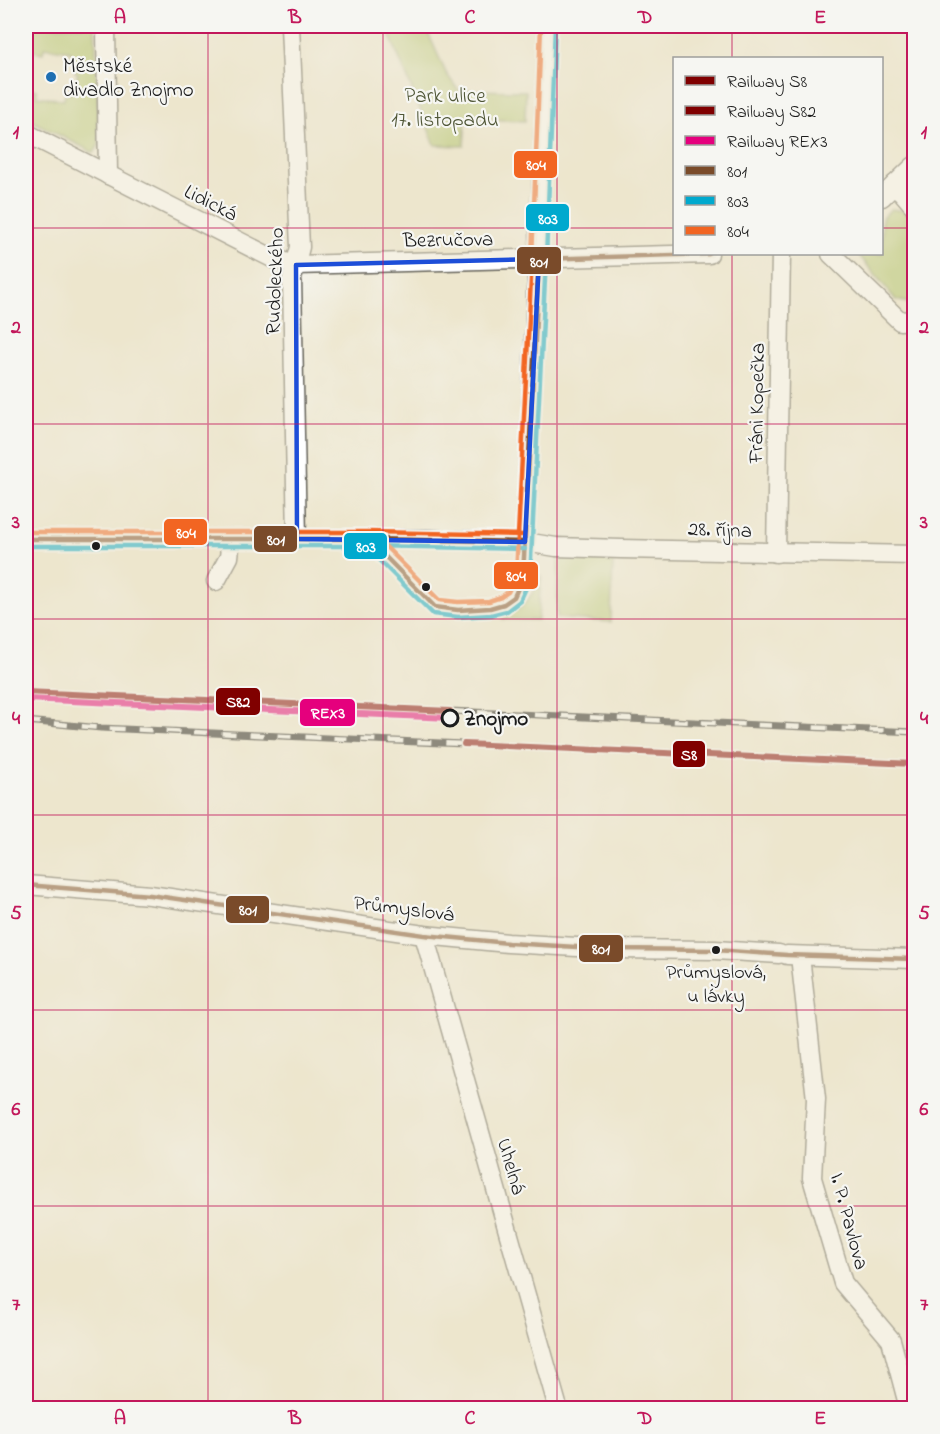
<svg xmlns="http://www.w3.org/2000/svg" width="940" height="1434" viewBox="0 0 940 1434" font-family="'Indie Flower',sans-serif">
	<rect width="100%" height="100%" fill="#f6f6f2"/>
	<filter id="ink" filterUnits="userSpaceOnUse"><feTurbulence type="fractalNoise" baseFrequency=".0167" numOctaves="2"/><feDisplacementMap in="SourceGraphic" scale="12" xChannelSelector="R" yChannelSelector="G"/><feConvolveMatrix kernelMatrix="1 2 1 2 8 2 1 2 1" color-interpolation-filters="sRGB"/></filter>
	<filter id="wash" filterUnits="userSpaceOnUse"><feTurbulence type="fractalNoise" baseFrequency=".008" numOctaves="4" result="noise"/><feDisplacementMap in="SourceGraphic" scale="24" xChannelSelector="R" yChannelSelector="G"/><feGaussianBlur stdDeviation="1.35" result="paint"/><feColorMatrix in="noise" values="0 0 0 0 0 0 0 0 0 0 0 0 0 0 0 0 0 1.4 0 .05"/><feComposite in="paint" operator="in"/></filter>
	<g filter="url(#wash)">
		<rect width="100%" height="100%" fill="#ede6cd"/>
		<g fill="#aec367" stroke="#657042" stroke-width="1.5">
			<path d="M26 26H95L99 145 94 153 26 118V88L37 90V96L64 100 65 93 71 94 78 73 75 72 77 59 71 58V51L44 47 43 53 26 50Z"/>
			<path d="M386 26H425L446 73 458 90 526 91 525 121 466 118 464 146 435 145Z"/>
			<path d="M891 209 905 211 914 222V304L896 300 858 254H882V218Z"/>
			<path d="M558 558 613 559 611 622 557 618Z"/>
			<path d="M541 575 538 620 503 619 501 616C522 614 534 593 541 575Z"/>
		</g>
	</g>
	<g filter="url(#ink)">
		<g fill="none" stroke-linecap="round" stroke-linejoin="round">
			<defs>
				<g id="minor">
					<path d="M106 26 108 175"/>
					<path d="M290 26 300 247 292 278 297 539"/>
					<path d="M26 133 274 259 296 265 709 254"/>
					<path d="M895 184 914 206"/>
					<path d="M882 197 914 166"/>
					<path d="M831 254 900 321 914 320"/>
					<path d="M26 539H426L525 542 556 547 621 549 914 555"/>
					<path d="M525 542 548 26"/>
					<path d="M776 553 781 254"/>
					<path d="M216 581 229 557 231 539"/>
					<path d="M26 885 150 895 424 935 508 943 611 949 715 950 779 954"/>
					<path d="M424 935 558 1408"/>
					<path d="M787 955 914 959"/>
					<path d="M800 956 816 1099 812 1178 843 1283 891 1340 909 1408"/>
				</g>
			</defs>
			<use href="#minor" stroke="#65635a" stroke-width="21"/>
			<use href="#minor" stroke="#fff" stroke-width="18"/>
			<defs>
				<g id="rail">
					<path d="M450 711 914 732"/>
					<path d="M26 721 101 728 464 744"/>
				</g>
			</defs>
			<use href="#rail" stroke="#1c1c1c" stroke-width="7"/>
			<use href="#rail" stroke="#f6f6f2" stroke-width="4.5" stroke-dasharray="14" stroke-linecap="butt"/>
			<defs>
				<g id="bus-1">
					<path d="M26 539H368L525 542"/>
					<path d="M368 539 435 607 458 610 490 608 504 604 514 597 523 577 539 259 709 254"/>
					<path d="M26 885 150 895 424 935 508 943 611 949 715 950 787 955 914 959"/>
				</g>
				<g id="bus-2">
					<path d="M363 544 433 614 458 617 491 615 507 611 520 601 530 579 546 259 555 26"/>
					<path d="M26 546H368L525 549"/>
				</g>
				<g id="bus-3">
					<path d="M26 532H368L525 535"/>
					<path d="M373 534 439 600 458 602 489 601 501 597 508 592 516 575 532 259 541 26"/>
				</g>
			</defs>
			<use href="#bus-1" stroke="#f6f6f2" stroke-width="9"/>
			<use href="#bus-2" stroke="#f6f6f2" stroke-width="9"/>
			<use href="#bus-3" stroke="#f6f6f2" stroke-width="9"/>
			<use href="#bus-1" stroke="#7a4b2a" stroke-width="4.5"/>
			<use href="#bus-2" stroke="#00a9ce" stroke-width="4.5"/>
			<use href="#bus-3" stroke="#f26522" stroke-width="4.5"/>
			<defs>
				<path id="rail-1" d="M464 744 914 764"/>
				<path id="rail-2" d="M26 692 450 711"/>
				<path id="rail-3" d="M26 699 450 718"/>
			</defs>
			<use href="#rail-1" stroke="#f6f6f2" stroke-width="10"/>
			<use href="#rail-2" stroke="#f6f6f2" stroke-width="10"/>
			<use href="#rail-3" stroke="#f6f6f2" stroke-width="10"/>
			<use href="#rail-1" stroke="#800000" stroke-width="6"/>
			<use href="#rail-2" stroke="#800000" stroke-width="6"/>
			<use href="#rail-3" stroke="#e5007d" stroke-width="6"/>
		</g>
	</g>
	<path d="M0 0H940V1434H0ZM539 259 525 542 297 539 296 265Z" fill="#ede6cd" fill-opacity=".55" fill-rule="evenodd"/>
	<path fill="none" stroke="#1d4ed8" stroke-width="4.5" stroke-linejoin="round" d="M539 259 525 542 297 539 296 265Z"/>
	<path fill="none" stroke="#c2185b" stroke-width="1.5" stroke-opacity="0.55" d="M208 26V1408M383 26V1408M557 26V1408M732 26V58M26 228H674M882 228H914M732 254V1408M26 424H914M26 619H914M26 815H914M26 1010H914M26 1206H914"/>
	<circle fill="#1f6fb2" stroke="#f6f6f2" stroke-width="2" cx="51" cy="77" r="6"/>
	<g fill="#1c1c1c" stroke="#f6f6f2" stroke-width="2">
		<circle cx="96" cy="546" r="5"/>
		<circle cx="426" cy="587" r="5"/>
		<circle cx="716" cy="950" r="5"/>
	</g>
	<circle fill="#f6f6f2" stroke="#1c1c1c" stroke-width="3" cx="450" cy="718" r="8"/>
	<g text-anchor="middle" stroke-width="4.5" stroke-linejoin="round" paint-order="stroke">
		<g font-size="20" fill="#1c1c1c" stroke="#f6f6f2">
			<text x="716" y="978">Průmyslová,<tspan x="716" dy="24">u lávky</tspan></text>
		</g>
		<g font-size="21" fill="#1c1c1c" stroke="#f6f6f2" text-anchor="start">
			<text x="63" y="72">Městské<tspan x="63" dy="24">divadlo Znojmo</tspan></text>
		</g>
		<g font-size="21" fill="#4f5636" stroke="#f6f6f2">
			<text x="445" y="102">Park ulice<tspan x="445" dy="24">17. listopadu</tspan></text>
		</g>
		<g font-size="21" fill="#1c1c1c" stroke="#f6f6f2">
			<text transform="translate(211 202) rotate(27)" y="7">Lidická</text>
			<text transform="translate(448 239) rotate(-1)" y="7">Bezručova</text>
			<text transform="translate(274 281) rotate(-88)" y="7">Rudoleckého</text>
			<text transform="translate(756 403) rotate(-89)" y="7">Fráni Kopečka</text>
			<text transform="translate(720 529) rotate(2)" y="7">28. října</text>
			<text transform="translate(404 908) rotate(7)" y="7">Průmyslová</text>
			<text transform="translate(512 1166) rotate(74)" y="7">Uhelná</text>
			<text transform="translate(850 1221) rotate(75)" y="7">I. P. Pavlova</text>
		</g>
		<g font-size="21" font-weight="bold" fill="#1c1c1c" stroke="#f6f6f2" text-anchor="start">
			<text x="464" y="725">Znojmo</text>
		</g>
	</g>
	<g stroke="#f6f6f2" stroke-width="2">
		<rect x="513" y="150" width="45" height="29" rx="6" fill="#f26522"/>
		<rect x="525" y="203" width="45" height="29" rx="6" fill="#00a9ce"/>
		<rect x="516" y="246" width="46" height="29" rx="6" fill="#7a4b2a"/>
		<rect x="163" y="518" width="45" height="28" rx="6" fill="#f26522"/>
		<rect x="253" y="525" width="45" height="28" rx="6" fill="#7a4b2a"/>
		<rect x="343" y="532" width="45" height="28" rx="6" fill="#00a9ce"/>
		<rect x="493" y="561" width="46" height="29" rx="6" fill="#f26522"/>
		<rect x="215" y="687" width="46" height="29" rx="6" fill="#800000"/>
		<rect x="299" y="698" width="57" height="29" rx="6" fill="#e5007d"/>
		<rect x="672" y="740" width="34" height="28" rx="6" fill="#800000"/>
		<rect x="225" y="895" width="45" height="29" rx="6" fill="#7a4b2a"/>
		<rect x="578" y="934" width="46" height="29" rx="6" fill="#7a4b2a"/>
	</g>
	<g font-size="16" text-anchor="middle" font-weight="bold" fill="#fff">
		<text x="536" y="170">804</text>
		<text x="548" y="224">803</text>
		<text x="539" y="267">801</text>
		<text x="186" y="538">804</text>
		<text x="276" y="545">801</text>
		<text x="366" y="552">803</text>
		<text x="516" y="581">804</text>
		<text x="238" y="707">S82</text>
		<text x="328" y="718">REX3</text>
		<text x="689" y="760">S8</text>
		<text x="248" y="915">801</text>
		<text x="601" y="954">801</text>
	</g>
	<rect width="940" height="1434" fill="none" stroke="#f6f6f2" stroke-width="66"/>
	<rect x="673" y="57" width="210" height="198" fill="#f6f6f2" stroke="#9f9f9c" stroke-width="1.5"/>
	<rect x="685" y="76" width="30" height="9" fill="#800000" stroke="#9f9f9c" stroke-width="1.5"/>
	<text x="727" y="87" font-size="18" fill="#1c1c1c">Railway S8</text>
	<rect x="685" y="106" width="30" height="9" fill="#800000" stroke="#9f9f9c" stroke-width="1.5"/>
	<text x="727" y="117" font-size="18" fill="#1c1c1c">Railway S82</text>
	<rect x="685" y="136" width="30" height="9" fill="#e5007d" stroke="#9f9f9c" stroke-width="1.5"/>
	<text x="727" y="147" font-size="18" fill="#1c1c1c">Railway REX3</text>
	<rect x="685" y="166" width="30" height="9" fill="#7a4b2a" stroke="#9f9f9c" stroke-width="1.5"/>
	<text x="727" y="177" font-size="18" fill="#1c1c1c">801</text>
	<rect x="685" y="196" width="30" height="9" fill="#00a9ce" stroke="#9f9f9c" stroke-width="1.5"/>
	<text x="727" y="207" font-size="18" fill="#1c1c1c">803</text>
	<rect x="685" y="226" width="30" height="9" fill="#f26522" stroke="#9f9f9c" stroke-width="1.5"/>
	<text x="727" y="237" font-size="18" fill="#1c1c1c">804</text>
	<rect x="33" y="33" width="874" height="1368" fill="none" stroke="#c2185b" stroke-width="2"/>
	<g font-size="20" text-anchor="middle" font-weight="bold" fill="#c2185b">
		<text x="120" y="23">A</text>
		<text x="295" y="23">B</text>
		<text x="470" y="23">C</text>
		<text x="645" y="23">D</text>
		<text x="820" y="23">E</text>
		<text x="16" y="138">1</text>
		<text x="924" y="138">1</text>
		<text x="16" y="333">2</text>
		<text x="924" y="333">2</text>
		<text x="16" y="528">3</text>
		<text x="924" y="528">3</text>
		<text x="16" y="724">4</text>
		<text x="924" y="724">4</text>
		<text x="16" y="919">5</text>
		<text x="924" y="919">5</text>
		<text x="16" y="1115">6</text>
		<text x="924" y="1115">6</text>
		<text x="16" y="1310">7</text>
		<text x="924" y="1310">7</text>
		<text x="120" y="1424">A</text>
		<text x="295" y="1424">B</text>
		<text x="470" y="1424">C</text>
		<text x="645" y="1424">D</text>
		<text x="820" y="1424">E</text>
	</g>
</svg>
